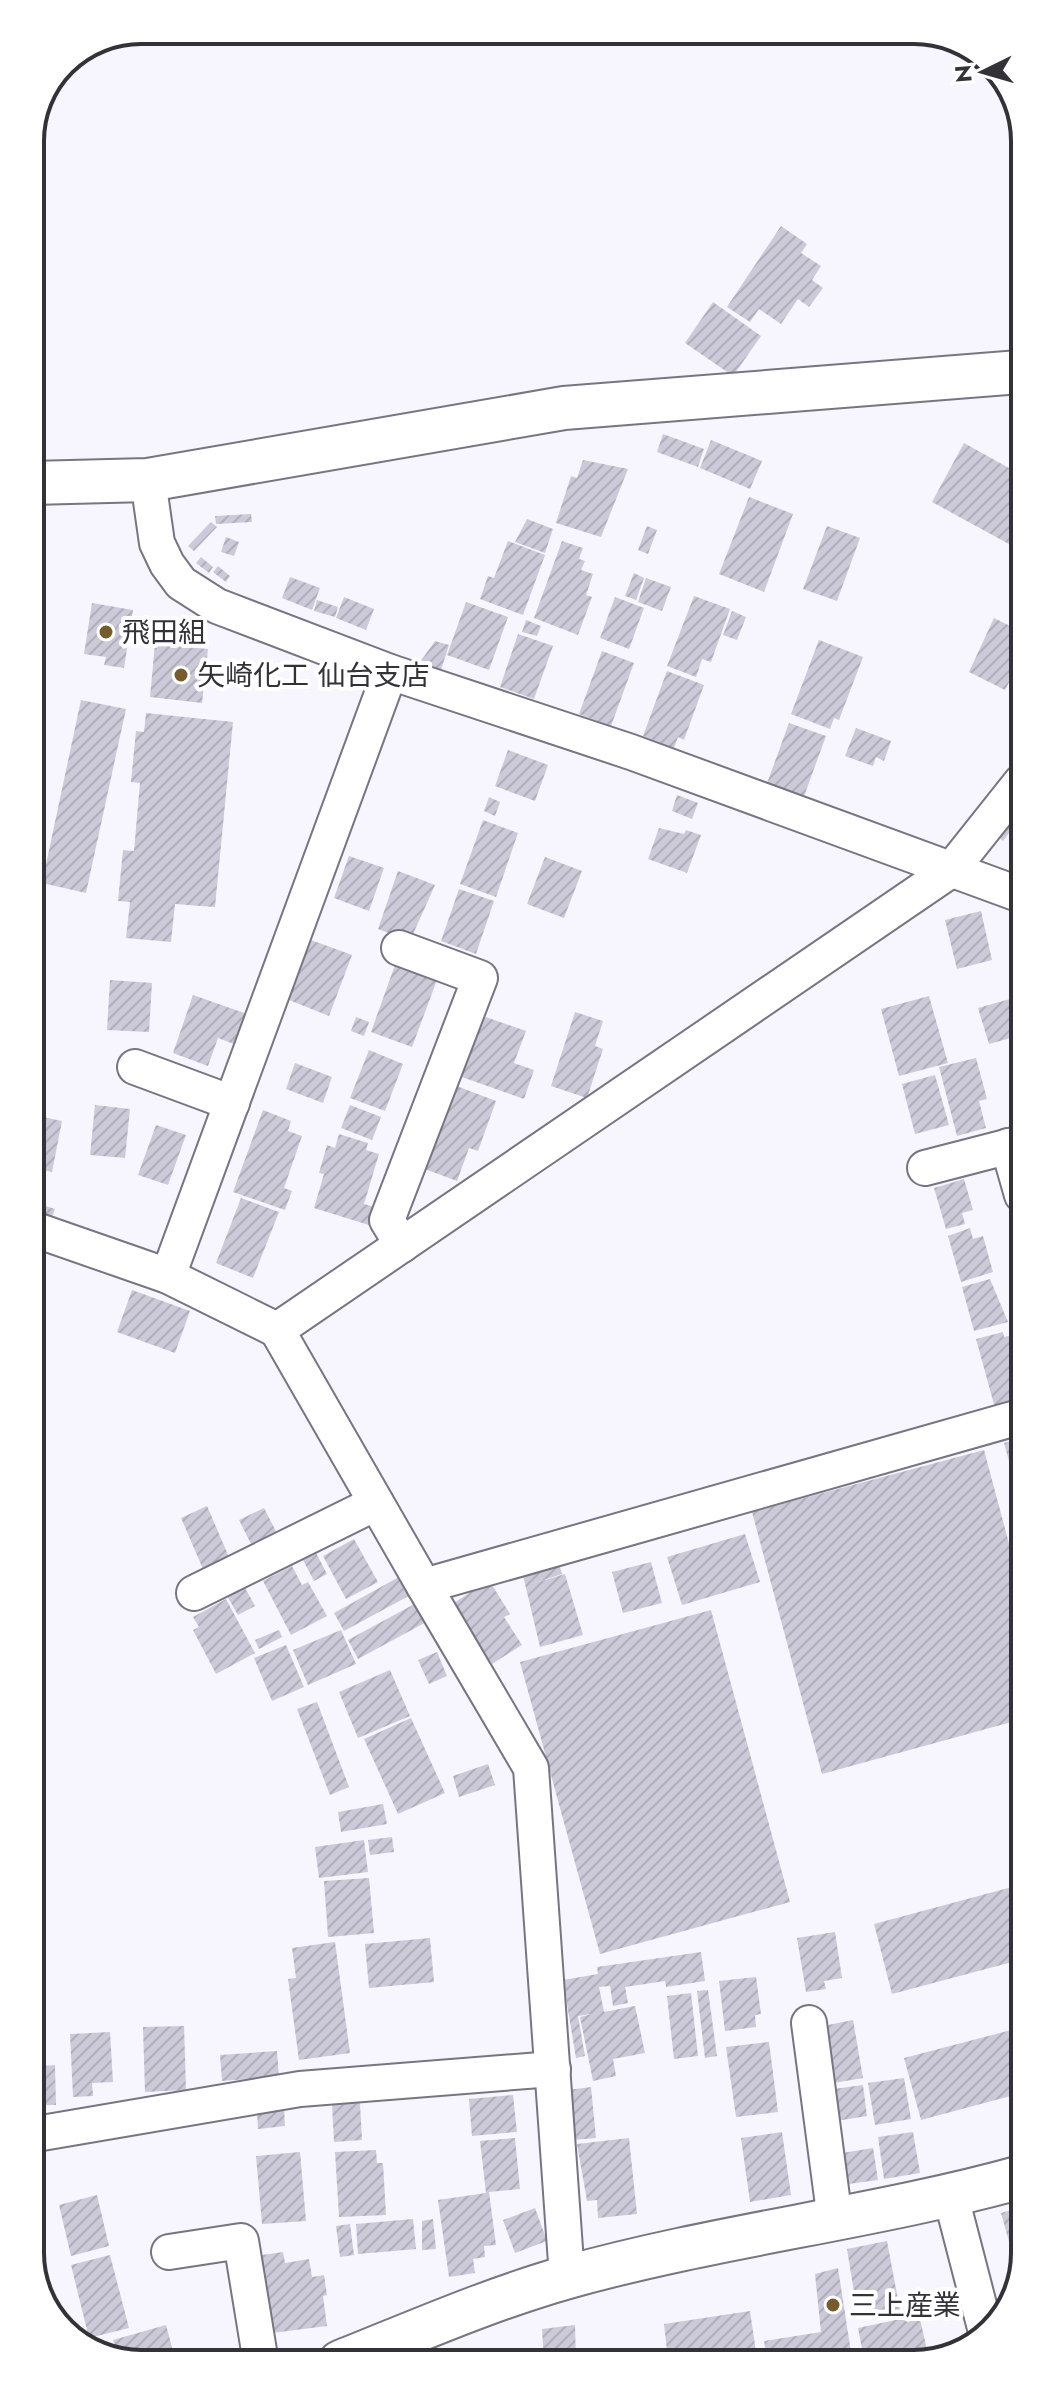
<svg xmlns="http://www.w3.org/2000/svg" width="1055" height="2394" viewBox="0 0 1055 2394" font-family="Jost,'Noto Sans JP',sans-serif">
	<defs>
		<pattern id="building-hatch" width="6" height="6" patternUnits="userSpaceOnUse" patternTransform="scale(2)"><rect width="6" height="6" fill="#cccad8"/><path d="M-1 1l2-2M0 6l6-6M5 7l2-2" fill="none" stroke="#b0aeba"/></pattern>
	</defs>
	<rect width="100%" height="100%" fill="#f7f6ff"/>
	<g fill="url(#building-hatch)">
		<path d="M781 226 807 244 801 253 821 266 812 280 823 288 809 307 798 299 781 324 759 309 750 322 727 307Z"/>
		<path d="M713 302 761 336 733 376 685 343Z"/>
		<path d="M663 434 704 449 698 467 657 452Z"/>
		<path d="M711 440 762 461 750 489 700 468Z"/>
		<path d="M964 443 1020 474V550L932 502Z"/>
		<path d="M583 460 628 469 601 537 556 523 571 476 577 478Z"/>
		<path d="M749 497 793 514 764 592 719 574Z"/>
		<path d="M251 514 252 522 216 524 215 516Z"/>
		<path d="M527 519 553 529 545 553 515 542Z"/>
		<path d="M211 522 217 527 194 551 188 546Z"/>
		<path d="M647 526 657 530 648 554 638 550Z"/>
		<path d="M827 526 860 538 837 601 803 589Z"/>
		<path d="M226 537 239 542 234 556 221 552Z"/>
		<path d="M508 541 545 555 523 615 480 599 488 576 494 578Z"/>
		<path d="M562 541 583 548 579 559 585 561 581 570 593 574 586 595 592 597 578 635 534 618Z"/>
		<path d="M201 557 213 567 209 573 196 563Z"/>
		<path d="M218 566 230 576 226 582 213 572Z"/>
		<path d="M634 573 644 578 636 600 625 596Z"/>
		<path d="M290 577 320 588 312 610 282 598Z"/>
		<path d="M646 578 671 587 662 611 638 602Z"/>
		<path d="M694 596 730 609 711 662 702 659 696 677 667 666Z"/>
		<path d="M344 597 374 609 366 630 336 618Z"/>
		<path d="M615 597 644 608 629 649 600 638Z"/>
		<path d="M317 600 338 607 335 617 314 611Z"/>
		<path d="M466 602 508 617 489 670 447 655Z"/>
		<path d="M92 603 133 610 124 668 104 665 106 657 84 654Z"/>
		<path d="M732 611 746 617 737 640 723 635Z"/>
		<path d="M994 618 1020 631 1021 676 1014 673 1005 690 969 672Z"/>
		<path d="M526 620 541 626 537 636 522 632Z"/>
		<path d="M518 634 553 646 534 699 500 687Z"/>
		<path d="M819 640 863 657 839 720 834 718 830 729 791 714Z"/>
		<path d="M435 641 449 645 441 670 420 662Z"/>
		<path d="M155 644 208 649 202 703 150 697Z"/>
		<path d="M602 651 634 663 611 726 579 714Z"/>
		<path d="M667 671 704 685 684 740 678 737 674 748 643 736Z"/>
		<path d="M81 700 126 709 86 893 42 883Z"/>
		<path d="M146 713 233 722 215 907 175 904 171 942 126 938 130 902 118 901 123 850 134 851 140 783 131 782 136 731 144 732Z"/>
		<path d="M789 723 826 736 803 799 766 786Z"/>
		<path d="M856 728 891 741 884 761 876 757 873 766 845 756Z"/>
		<path d="M508 750 548 765 535 801 495 786Z"/>
		<path d="M677 795 698 803 692 819 672 811Z"/>
		<path d="M489 797 500 802 495 816 484 811Z"/>
		<path d="M483 820 518 833 496 897 460 884Z"/>
		<path d="M1021 822V851L1020 852 1013 824Z"/>
		<path d="M1004 823 1012 829 1003 841 995 834Z"/>
		<path d="M659 828 684 834 686 830 701 835 687 873 648 859Z"/>
		<path d="M349 856 384 868 369 911 334 898Z"/>
		<path d="M545 857 582 871 564 918 527 904Z"/>
		<path d="M398 871 435 885 410 941 378 929Z"/>
		<path d="M459 889 494 901 476 954 441 941Z"/>
		<path d="M981 911 992 960 957 969 945 920Z"/>
		<path d="M311 940 352 955 329 1016 289 1000Z"/>
		<path d="M395 965 437 980 412 1047 371 1032Z"/>
		<path d="M110 980 152 983 149 1032 107 1030Z"/>
		<path d="M193 995 250 1015 239 1046 218 1038 208 1066 173 1053Z"/>
		<path d="M929 996 948 1063 899 1076 881 1009Z"/>
		<path d="M1021 996 1022 1035 989 1044 978 1008Z"/>
		<path d="M575 1012 603 1021 595 1046 603 1049 587 1098 551 1086Z"/>
		<path d="M480 1015 526 1031 514 1063 534 1070 524 1099 459 1076Z"/>
		<path d="M356 1017 369 1022 364 1036 351 1031Z"/>
		<path d="M369 1050 403 1064 385 1111 350 1098Z"/>
		<path d="M976 1058 987 1099 979 1101 986 1128 957 1136 939 1067Z"/>
		<path d="M295 1063 332 1077 323 1103 286 1089Z"/>
		<path d="M935 1075 949 1125 915 1134 902 1084Z"/>
		<path d="M454 1085 496 1101 478 1151 469 1148 457 1181 422 1168Z"/>
		<path d="M95 1105 130 1109 125 1158 90 1155Z"/>
		<path d="M350 1105 381 1117 372 1140 341 1128Z"/>
		<path d="M263 1110 291 1121 288 1131 302 1136 284 1188 292 1191 285 1210 233 1192Z"/>
		<path d="M33 1115 62 1121 52 1172 33 1168Z"/>
		<path d="M156 1125 186 1135 168 1185 138 1175Z"/>
		<path d="M339 1134 368 1143 366 1150 379 1154 364 1204 378 1208 372 1226 314 1208 324 1174 319 1173 327 1145 335 1148Z"/>
		<path d="M964 1179 973 1210 962 1213 965 1224 946 1229 934 1188Z"/>
		<path d="M241 1198 279 1212 253 1278 216 1263Z"/>
		<path d="M33 1202 55 1209 52 1217 33 1211Z"/>
		<path d="M970 1228 973 1239 983 1236 993 1272 961 1282 948 1236Z"/>
		<path d="M990 1279 1008 1322 974 1331 962 1287Z"/>
		<path d="M132 1290 190 1311 175 1353 117 1332Z"/>
		<path d="M1003 1332 1004 1337 1013 1335 1016 1347 1020 1346 1023 1401 995 1408 976 1339Z"/>
		<path d="M1023 1437V1508H1022L1004 1443Z"/>
		<path d="M984 1450 1023 1596V1719L822 1774 752 1512Z"/>
		<path d="M207 1506 229 1557 203 1569 181 1518Z"/>
		<path d="M264 1508 281 1541 256 1554 239 1520Z"/>
		<path d="M745 1534 760 1582 682 1605 667 1557Z"/>
		<path d="M354 1539 378 1582 346 1599 323 1556Z"/>
		<path d="M315 1551 327 1574 314 1581 302 1558Z"/>
		<path d="M557 1557 562 1574 532 1584 565 1574 583 1635 540 1647 521 1567Z"/>
		<path d="M651 1562 662 1603 623 1613 612 1572Z"/>
		<path d="M292 1566 302 1585 308 1582 327 1616 291 1635 263 1581Z"/>
		<path d="M406 1573 416 1592 344 1631 334 1613Z"/>
		<path d="M489 1580 510 1614 504 1617 522 1645 492 1664 454 1603Z"/>
		<path d="M244 1586 255 1606 238 1615 227 1596Z"/>
		<path d="M226 1599 255 1653 216 1674 193 1630 199 1627 193 1617Z"/>
		<path d="M420 1601 430 1620 358 1659 348 1640Z"/>
		<path d="M711 1610 790 1902 600 1954 520 1662Z"/>
		<path d="M279 1630 282 1637 259 1649 255 1640Z"/>
		<path d="M341 1630 356 1664 308 1685 293 1650Z"/>
		<path d="M286 1645 304 1687 272 1701 254 1658Z"/>
		<path d="M437 1652 447 1676 429 1684 418 1660Z"/>
		<path d="M390 1670 410 1716 358 1738 339 1692Z"/>
		<path d="M317 1702 349 1787 330 1795 297 1709Z"/>
		<path d="M411 1718 445 1793 398 1814 364 1739Z"/>
		<path d="M488 1764 495 1785 459 1797 453 1776Z"/>
		<path d="M383 1804 387 1824 341 1832 338 1812Z"/>
		<path d="M392 1837 394 1852 370 1855 368 1840Z"/>
		<path d="M364 1840 368 1872 319 1878 315 1847Z"/>
		<path d="M369 1878 374 1933 328 1937 324 1881Z"/>
		<path d="M1012 1887 1024 1934V1959L892 1994 874 1924Z"/>
		<path d="M835 1932 842 1978 824 1981 826 1989 806 1992 797 1938Z"/>
		<path d="M430 1938 434 1982 369 1988 365 1944Z"/>
		<path d="M335 1942 350 2053 299 2060 288 1979 296 1978 292 1948Z"/>
		<path d="M701 1952 705 1981 666 1987 665 1981 625 1987 628 2003 613 2006 610 1986 599 1987 604 2012 635 2006 645 2053 613 2059 616 2076 593 2081 580 2017 592 2014 578 2016 585 2056 576 2058 563 1980 598 1974 597 1967Z"/>
		<path d="M756 1977 761 2014 755 2015 756 2027 725 2031 719 1981Z"/>
		<path d="M708 1990 717 2056 705 2058 697 1991Z"/>
		<path d="M691 1993 698 2056 674 2059 667 1996Z"/>
		<path d="M853 2020 863 2078 834 2083 818 2027Z"/>
		<path d="M184 2026 186 2090 145 2092 143 2027Z"/>
		<path d="M1015 2029 1024 2068 1025 2092 921 2120 904 2058Z"/>
		<path d="M110 2032 113 2082 92 2083 93 2096 73 2097 70 2034Z"/>
		<path d="M769 2042 778 2112 736 2117 726 2047Z"/>
		<path d="M35 2051H44V2066L55 2065 56 2105H36Z"/>
		<path d="M277 2051 279 2077 222 2081 220 2055Z"/>
		<path d="M904 2078 911 2119 875 2125 868 2083Z"/>
		<path d="M863 2085 867 2116 830 2122 826 2090Z"/>
		<path d="M591 2087 596 2138 573 2140 568 2090Z"/>
		<path d="M513 2095 517 2132 472 2136 469 2099Z"/>
		<path d="M360 2103 362 2140 334 2142 332 2105Z"/>
		<path d="M284 2109 285 2126 258 2129 257 2111Z"/>
		<path d="M782 2132 791 2195 750 2202 741 2138Z"/>
		<path d="M913 2132 920 2173 884 2179 878 2137Z"/>
		<path d="M515 2138 520 2189 489 2192 496 2245 484 2246 485 2257 473 2259 475 2273 449 2277 438 2200 486 2193 480 2141Z"/>
		<path d="M629 2138 637 2214 598 2218 597 2200 587 2201 577 2144Z"/>
		<path d="M873 2148 878 2180 841 2185 836 2154Z"/>
		<path d="M376 2150 377 2163H383L386 2215 339 2217 335 2152Z"/>
		<path d="M300 2152 306 2221 262 2224 256 2156Z"/>
		<path d="M97 2195 109 2246 71 2256 59 2205Z"/>
		<path d="M1025 2206V2254L1018 2274 1001 2213Z"/>
		<path d="M535 2208 547 2241 515 2253 503 2220Z"/>
		<path d="M413 2219 416 2249 358 2254 356 2224Z"/>
		<path d="M433 2219 436 2249 422 2250V2221Z"/>
		<path d="M350 2224 354 2255 340 2257 336 2226Z"/>
		<path d="M887 2241 900 2310 858 2317 847 2249Z"/>
		<path d="M283 2252 285 2263 309 2259 312 2277 324 2275 327 2295 323 2296 327 2326 272 2333 262 2255Z"/>
		<path d="M110 2255 129 2328 89 2338 71 2265Z"/>
		<path d="M838 2268 852 2359H767L764 2341 821 2332 815 2274Z"/>
		<path d="M750 2311 757 2359 668 2360 664 2324Z"/>
		<path d="M919 2315 929 2358 864 2359 858 2328Z"/>
		<path d="M166 2325 176 2362 133 2364 119 2358 113 2340Z"/>
		<path d="M575 2325 576 2361H544L542 2329Z"/>
		<path d="M517 2351V2361H480L479 2354Z"/>
		<path d="M646 2352 647 2360H605V2354Z"/>
		<path d="M437 2354 438 2362H407V2358Z"/>
	</g>
	<g fill="none" stroke-linecap="round" stroke-linejoin="round">
		<defs>
			<g id="minor">
				<path d="M148 480 157 543 167 564 181 583 217 606 390 672 631 752 1021 895"/>
				<path d="M1021 782 951 870 277 1330 424 1586 1023 1416"/>
				<path d="M399 948 480 978 387 1220 402 1245"/>
				<path d="M135 1067 232 1103"/>
				<path d="M1008 1146 1022 1195"/>
				<path d="M925 1168 1022 1143"/>
				<path d="M33 1229 168 1276 277 1330"/>
				<path d="M168 1276 390 672"/>
				<path d="M424 1586 531 1768 567 2277"/>
				<path d="M194 1593 376 1503"/>
				<path d="M809 2023 835 2220"/>
				<path d="M36 2134 300 2089 553 2069"/>
				<path d="M951 2197 986 2332"/>
				<path d="M169 2252 241 2241 261 2363"/>
			</g>
			<g id="tertiary">
				<path d="M31 483 148 480 564 408 1020 372"/>
				<path d="M340 2362C415 2332 490 2299 568 2277 718 2235 875 2218 1025 2176"/>
			</g>
		</defs>
		<use href="#minor" stroke="#767582" stroke-width="38"/>
		<use href="#tertiary" stroke="#767582" stroke-width="46"/>
		<use href="#minor" stroke="#fff" stroke-width="34"/>
		<use href="#tertiary" stroke="#fff" stroke-width="42"/>
	</g>
	<g fill="#765c2d" stroke="#fff" stroke-width="3">
		<circle cx="106" cy="632" r="8"/>
		<circle cx="181" cy="675" r="8"/>
		<circle cx="833" cy="2305" r="8"/>
	</g>
	<g text-anchor="middle" stroke-width="8" stroke-linejoin="round" paint-order="stroke">
		<g font-size="28" fill="#323237" stroke="#fff" text-anchor="start">
			<text x="122" y="642">飛田組</text>
			<text x="197" y="685">矢崎化工 仙台支店</text>
			<text x="849" y="2315">三上産業</text>
		</g>
	</g>
	<path d="M0 0H1055V2394H0ZM141 44H914A97 97 0 0 1 1011 141V2253A97 97 0 0 1 914 2350H141A97 97 0 0 1 44 2253V141A97 97 0 0 1 141 44Z" fill="#fff" fill-rule="evenodd"/>
	<path fill="none" stroke="#323237" stroke-width="4" d="M141 44H914A97 97 0 0 1 1011 141V2253A97 97 0 0 1 914 2350H141A97 97 0 0 1 44 2253V141A97 97 0 0 1 141 44Z"/>
	<g transform="translate(983 72) rotate(265)" stroke="#ffffff" stroke-width="6" paint-order="stroke">
	<path d="M0-6L14 30L0 20L-14 30Z" fill="#323237"/>
	<text y="-12" font-size="22" font-weight="bold" text-anchor="middle" fill="#323237">N</text>
	</g>
</svg>
